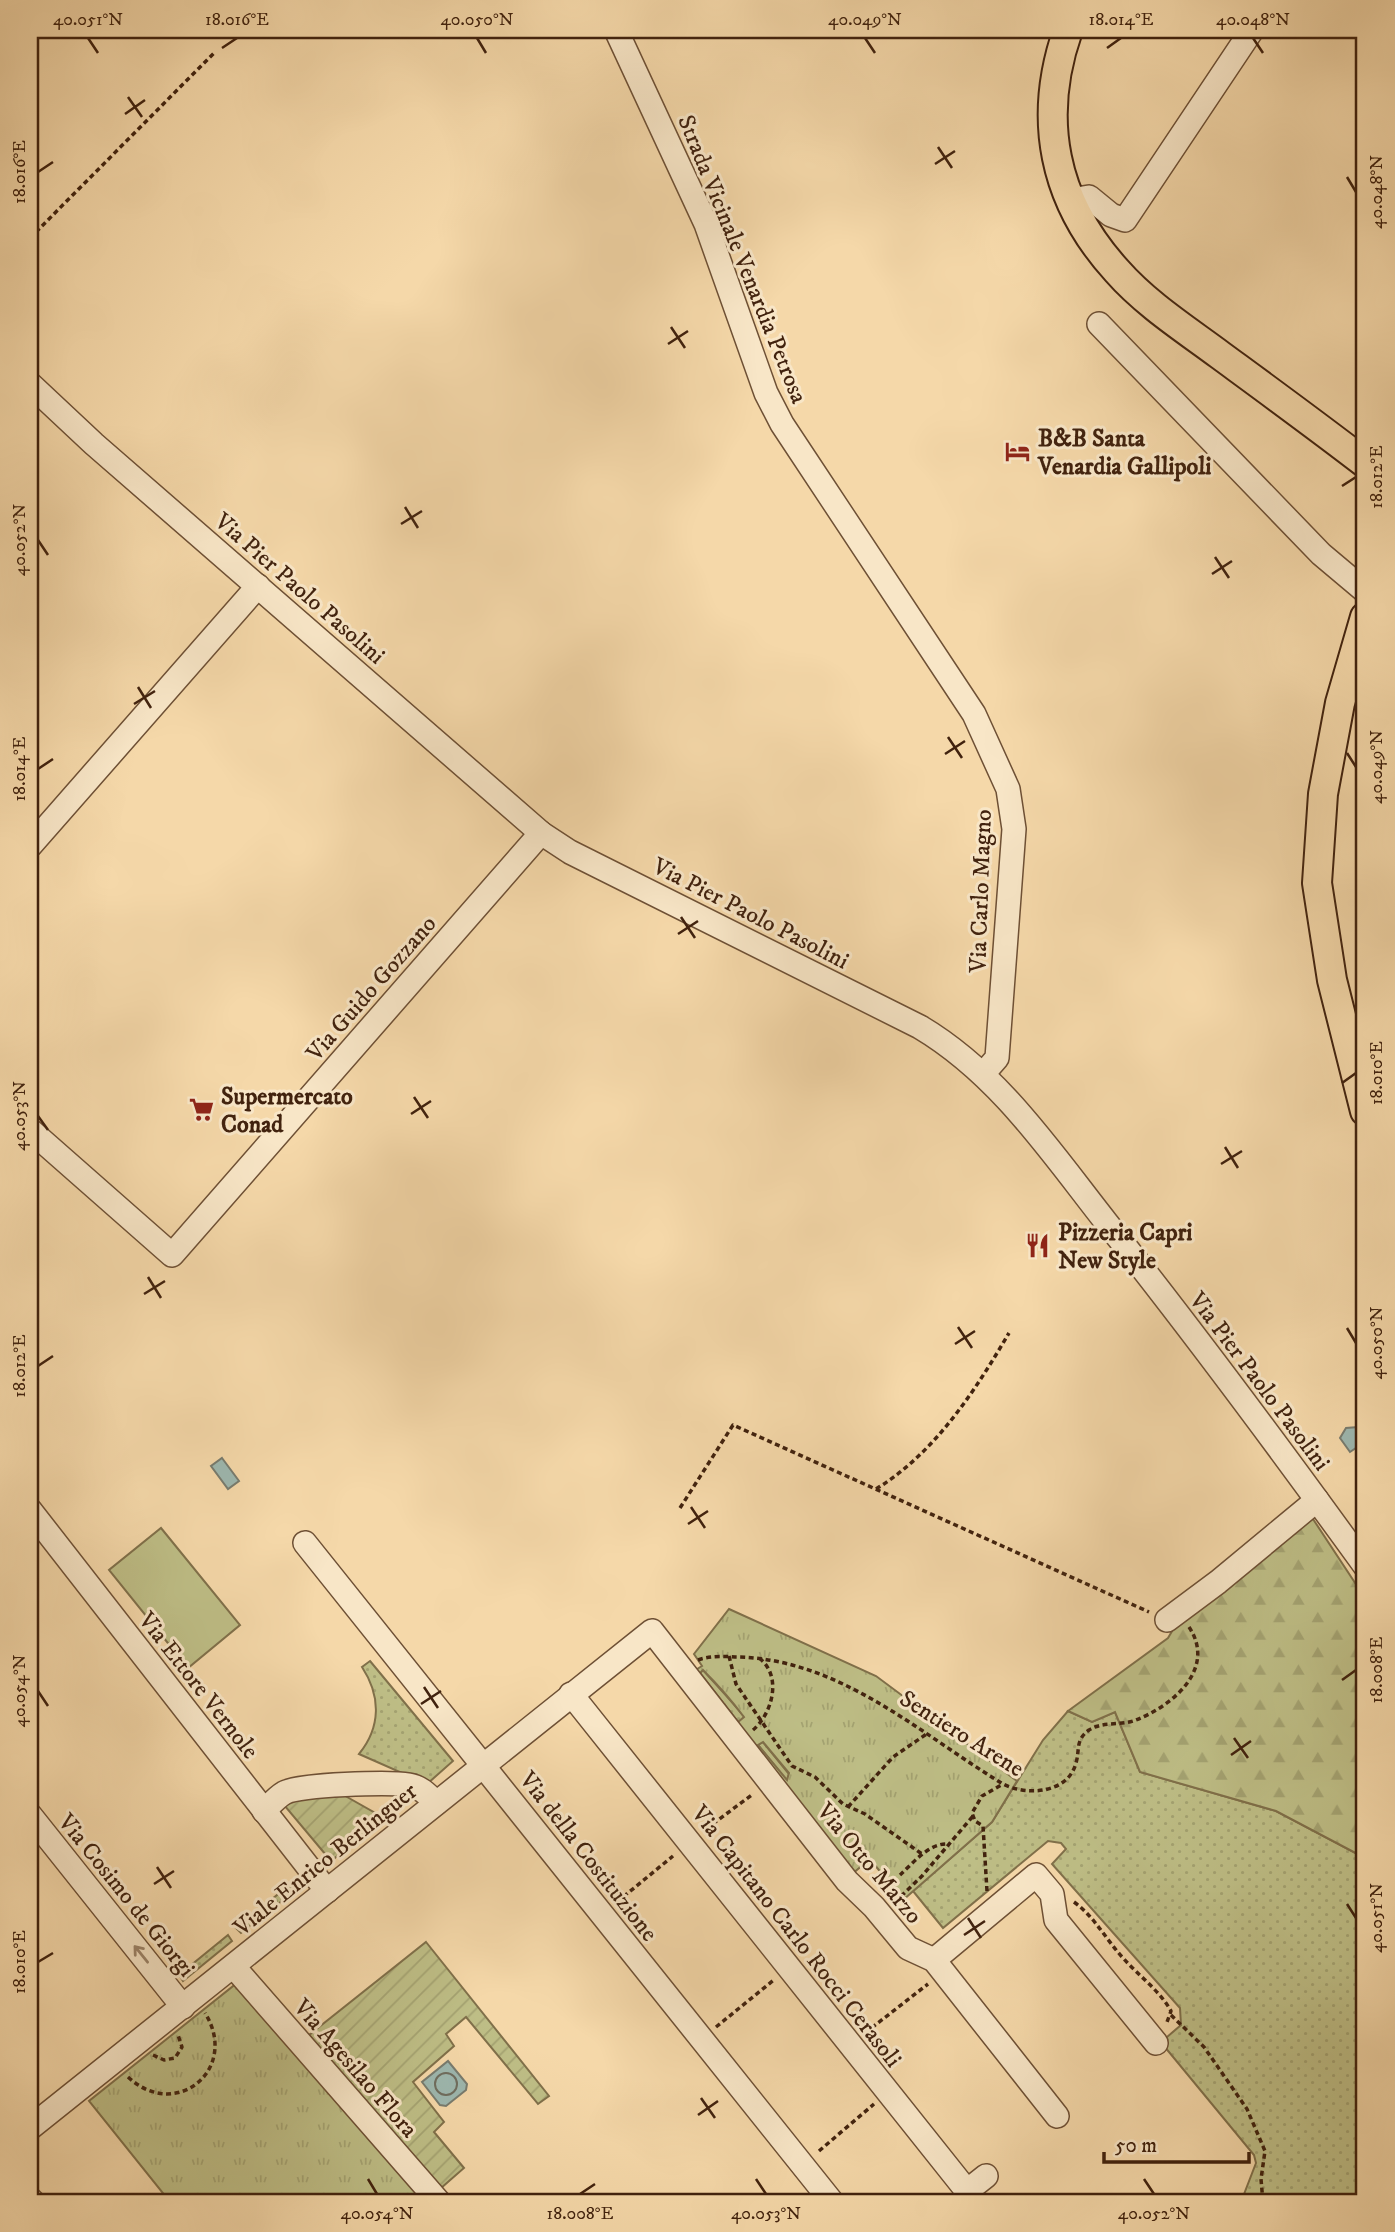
<svg xmlns="http://www.w3.org/2000/svg" width="1395" height="2232" viewBox="0 0 1395 2232" font-family="'IM FELL DW Pica',serif">
	<defs>
		<pattern id="grass-dots" width="8" height="8" patternUnits="userSpaceOnUse" patternTransform="scale(1.75)"><rect width="8" height="8" fill="#bebe86"/><path d="M2 2h.1M6 6h.1" fill="none" stroke="#a4a372" stroke-width="1.8" stroke-linecap="round"/></pattern>
		<pattern id="forest-firs" width="22" height="20" patternUnits="userSpaceOnUse" patternTransform="scale(1.75)"><rect width="22" height="20" fill="#bebe86"/><path d="M5 1l3.5 6h-7zM16 11l3.5 6h-7z" fill="#a4a372"/></pattern>
		<pattern id="park-tufts" width="24" height="20" patternUnits="userSpaceOnUse" patternTransform="scale(1.75)"><rect width="24" height="20" fill="#bebe86"/><path d="M3 7l-1-3M5 7V3M7 7l1-3M15 17l-1-3M17 17v-4M19 17l1-3" fill="none" stroke="#a4a372"/></pattern>
		<pattern id="garden-furrows" width="10" height="10" patternUnits="userSpaceOnUse" patternTransform="scale(1.75)"><rect width="10" height="10" fill="#bebe86"/><path d="M-1 1l2-2M0 10L10 0M9 11l2-2" fill="none" stroke="#a4a372"/></pattern>
	</defs>
	<rect width="100%" height="100%" fill="#f5d8a9"/>
	<filter id="stains"><feTurbulence type="fractalNoise" baseFrequency=".00286" numOctaves="4"/><feColorMatrix values="0 0 0 0 .2 0 0 0 0 .09 0 0 0 0 .02 0 0 0 .5 -.17"/></filter>
	<radialGradient id="worn" r=".72"><stop offset=".6" stop-color="#630" stop-opacity="0"/><stop offset="1" stop-color="#630" stop-opacity=".3"/></radialGradient>
	<g fill="url(#grass-dots)" stroke="#80704a" stroke-width="2">
		<path d="M370 1661 453 1761 427 1784 359 1754C381 1727 381 1696 362 1667Z"/>
		<path d="M703 1670C718 1687 732 1701 745 1718L738 1722 700 1673Z"/>
		<path d="M1068 1711 1092 1722 1115 1712 1140 1772 1276 1811 1365 1858V2202H1241L1256 2163 1254 2155 1164 2046 1167 2037 1181 2025 1180 2008 1052 1864 1066 1849 1061 1843 1048 1841 943 1928 913 1891 992 1822 1043 1740Z"/>
		<path d="M763 1742 789 1774 787 1781 758 1745Z"/>
		<path d="M292 1883 297 1889 241 1933 236 1928Z"/>
		<path d="M228 1935 232 1941 183 1981 179 1975Z"/>
	</g>
	<path fill="url(#forest-firs)" stroke="#80704a" stroke-width="2" d="M1311 1516 1365 1598V1858L1276 1811 1140 1772 1115 1712 1092 1722 1068 1711 1168 1638 1178 1621Z"/>
	<g fill="url(#park-tufts)" stroke="#80704a" stroke-width="2" fill-rule="evenodd">
		<path d="M729 1609 876 1676 1017 1781 992 1822 903 1900 870 1859 852 1874 694 1671 702 1666 694 1654ZM703 1670C718 1685 732 1701 744 1717L738 1722 700 1673ZM763 1742 789 1773 787 1780 758 1745Z"/>
		<path d="M237 1983 428 2202H170L89 2101Z"/>
	</g>
	<g fill="url(#garden-furrows)" stroke="#80704a" stroke-width="2">
		<path d="M340 1793 384 1818 331 1861 284 1805 291 1800Z"/>
		<path d="M426 1942 549 2096 538 2104 466 2017 446 2034 454 2046 413 2082 444 2122 434 2132 464 2168 441 2188 309 2035Z"/>
	</g>
	<path fill="#bebe86" stroke="#80704a" stroke-width="2" d="M161 1528 240 1625 188 1668 109 1570Z"/>
	<g fill="#9db8b0" stroke="#787c6f" stroke-width="2">
		<path d="M1358 1427 1365 1438V1461L1356 1448 1350 1452 1340 1438 1346 1428Z"/>
		<path d="M222 1458 239 1481 228 1489 211 1466Z"/>
		<path d="M448 2061 467 2084 466 2090 446 2106 440 2105 422 2082Z"/>
	</g>
	<g fill="none" stroke-linecap="round" stroke-linejoin="round">
		<circle stroke="#6f6d5f" stroke-width="2" cx="446" cy="2084" r="11"/>
		<defs>
			<g id="minor">
				<path d="M616 30 706 224 766 393 782 424 974 714 1008 789 1014 829 997 1058 983 1074"/>
				<path d="M1070 200 1089 197 1111 215 1125 220 1252 30"/>
				<path d="M1099 324 1321 554 1365 591"/>
				<path d="M30 384 94 444 541 833 570 852 920 1027C999 1074 1050 1151 1106 1222 1195 1334 1281 1450 1365 1566"/>
				<path d="M30 846 258 586"/>
				<path d="M30 1130 172 1255 541 833"/>
				<path d="M30 1510 327 1891"/>
				<path d="M305 1543 832 2202"/>
				<path d="M1167 1620 1218 1582 1317 1500"/>
				<path d="M571 1694 967 2191 986 2176"/>
				<path d="M264 1811C270 1805 277 1797 284 1793 298 1784 391 1782 409 1785 421 1787 428 1795 436 1803"/>
				<path d="M30 1815 183 2007"/>
				<path d="M934 1960 1036 1875 1052 1894 1056 1920 1156 2043"/>
				<path d="M234 1967 439 2202"/>
				<path d="M30 2128 652 1631 847 1881 874 1907 908 1948 934 1960 1057 2116"/>
				<path d="M30 2199 33 2202"/>
			</g>
			<g id="major">
				<path d="M1068 30C1037 118 1053 201 1117 271 1146 304 1185 329 1220 355 1269 391 1317 426 1365 463"/>
				<path d="M1365 617 1340 703 1323 794 1317 883 1332 980 1365 1111"/>
			</g>
		</defs>
		<use href="#minor" stroke="#6e5035" stroke-width="26"/>
		<use href="#major" stroke="#41220e" stroke-width="32"/>
		<g stroke="#41220e" stroke-width="3.5" stroke-dasharray="5 3.5" stroke-linecap="butt">
			<path d="M30 238 215 52"/>
			<path d="M876 1489C935 1453 975 1391 1009 1333"/>
			<path d="M680 1508 733 1425 1149 1612"/>
			<path d="M729 1656 736 1684 792 1766 815 1777 843 1804 865 1814 922 1854"/>
			<path d="M698 1660C709 1656 723 1656 735 1657 839 1658 919 1733 1003 1784 1026 1796 1068 1794 1076 1763 1080 1750 1075 1740 1089 1730 1103 1721 1120 1726 1136 1720 1172 1706 1217 1669 1189 1627"/>
			<path d="M753 1730C772 1714 783 1676 759 1658"/>
			<path d="M848 1807 893 1757 928 1733"/>
			<path d="M706 1829 753 1794"/>
			<path d="M900 1875C913 1863 930 1842 949 1844"/>
			<path d="M987 1891 983 1826 975 1821 972 1813 982 1796 1003 1784"/>
			<path d="M617 1902 673 1856"/>
			<path d="M895 1902 922 1876 973 1816"/>
			<path d="M1074 1902C1095 1917 1106 1940 1124 1959 1139 1976 1160 1991 1171 2011L1166 2025"/>
			<path d="M1171 2015 1204 2047 1247 2109 1265 2151 1261 2179 1263 2202"/>
			<path d="M716 2027 775 1979"/>
			<path d="M865 2033 928 1984"/>
			<path d="M153 2055 164 2060 175 2058 182 2047 178 2035"/>
			<path d="M128 2077C176 2122 240 2069 205 2013"/>
			<path d="M819 2151 874 2104"/>
		</g>
		<use href="#minor" stroke="#f8e6c7" stroke-width="23"/>
		<use href="#major" stroke="#f5d8a9" stroke-width="28"/>
	</g>
	<defs><path id="oneway-shaft" d="M-6 0H5M1.5-3L5.5 0L1.5 3" fill="none" stroke-width="1.6" stroke-linecap="round" stroke-linejoin="round" transform="scale(1.75)"/></defs>
	<use stroke="#9c846a" href="#oneway-shaft" transform="translate(141 1954) rotate(-129)"/>
	<path fill="none" stroke="#41220e" stroke-width="2.5" d="M88 38 98 53M477 38 486 53M865 38 875 53M1253 38 1263 53M222 48 237 38M1107 48 1121 38M128 97 142 117M125 114 145 100M938 147 952 168M935 164 955 151M38 172 53 162M1347 177 1356 192M671 327 685 348M668 344 688 331M1342 486 1356 477M405 507 418 528M401 524 422 511M38 540 48 555M1215 557 1229 578M1212 574 1232 561M138 687 151 708M134 704 155 691M948 737 962 758M1347 753 1356 767M945 754 965 741M38 769 53 759M681 917 695 938M678 934 698 921M1342 1083 1356 1073M414 1097 428 1118M411 1114 431 1101M38 1116 48 1130M1225 1147 1238 1168M1221 1164 1242 1151M148 1277 161 1298M144 1294 165 1281M958 1327 972 1348M1347 1328 1356 1343M955 1344 975 1331M38 1366 53 1356M691 1507 705 1528M688 1524 708 1511M1342 1680 1356 1670M424 1687 438 1708M38 1691 48 1706M421 1704 441 1691M1234 1738 1248 1758M1231 1755 1251 1741M157 1867 171 1888M154 1884 174 1871M1347 1904 1356 1918M968 1918 981 1938M964 1935 985 1921M38 1962 53 1953M701 2098 715 2118M698 2115 718 2101M368 2179 377 2194M756 2179 766 2194M1144 2179 1154 2194M580 2194 595 2184"/>
	<defs>
		<symbol id="hotel-bare" viewBox="-9 -9 18 18"><path d="M-6-4.5h1.5V1H6V5H4.5V3h-9V5H-6ZM-4 0a1.8 1.8 0 1 1 3.6 0ZM.5 0V-2.5h3Q6-2.5 6 0Z" fill="#8f2418" stroke="#f8e6c7" stroke-width="2.5" paint-order="stroke"/></symbol>
		<symbol id="supermarket-bare" viewBox="-9 -9 18 18"><path d="M-6-5.5h2.5l.6 2H6L4.5 2H-2.5L-4.4-4H-6ZM-1.5 3.2a1.3 1.3 0 1 0 .1 0ZM3 3.2a1.3 1.3 0 1 0 .1 0Z" fill="#8f2418" stroke="#f8e6c7" stroke-width="2.5" paint-order="stroke"/></symbol>
		<symbol id="restaurant-bare" viewBox="-9 -9 18 18"><path d="M-5-6h1v4h1v-4h1v4h1v-4h1v5L-1.5 .5V6h-2V.5L-5-1ZM5-6V6H3V1.5H1.5Q1.5-4 5-6Z" fill="#8f2418" stroke="#f8e6c7" stroke-width="2.5" paint-order="stroke"/></symbol>
	</defs>
	<g fill-rule="evenodd">
		<use href="#hotel-bare" x="1000" y="434" width="35" height="35"/>
		<use href="#supermarket-bare" x="184" y="1092" width="35" height="35"/>
		<use href="#restaurant-bare" x="1020" y="1228" width="35" height="35"/>
	</g>
	<g text-anchor="middle" stroke-width="6" stroke-linejoin="round" paint-order="stroke">
		<g font-size="24" fill="#41220e" stroke="#f8e6c7">
			<text transform="translate(743 259) rotate(68)" y="8">Strada Vicinale Venardia Petrosa</text>
			<text transform="translate(300 588) rotate(41)" y="8">Via Pier Paolo Pasolini</text>
			<text transform="translate(980 891) rotate(-88)" y="8">Via Carlo Magno</text>
			<text transform="translate(751 913) rotate(27)" y="8">Via Pier Paolo Pasolini</text>
			<text transform="translate(371 988) rotate(-49)" y="8">Via Guido Gozzano</text>
			<text transform="translate(1260 1381) rotate(53)" y="8">Via Pier Paolo Pasolini</text>
			<text transform="translate(199 1685) rotate(52)" y="8">Via Ettore Vernole</text>
			<text transform="translate(962 1733) rotate(32)" y="8">Sentiero Arene</text>
			<text transform="translate(589 1856) rotate(52)" y="8">Via della Costituzione</text>
			<text transform="translate(325 1859) rotate(-39)" y="8">Viale Enrico Berlinguer</text>
			<text transform="translate(870 1863) rotate(50)" y="8">Via Otto Marzo</text>
			<text transform="translate(127 1895) rotate(51)" y="8">Via Cosimo de Giorgi</text>
			<text transform="translate(797 1936) rotate(52)" y="8">Via Capitano Carlo Rocci Cerasoli</text>
			<text transform="translate(356 2068) rotate(49)" y="8">Via Agesilao Flora</text>
		</g>
		<g font-size="24" font-weight="bold" fill="#41220e" stroke="#f8e6c7" text-anchor="start">
			<text x="1038" y="446">B&amp;B Santa<tspan x="1038" dy="28">Venardia Gallipoli</tspan></text>
			<text x="221" y="1104">Supermercato<tspan x="221" dy="28">Conad</tspan></text>
			<text x="1058" y="1240">Pizzeria Capri<tspan x="1058" dy="28">New Style</tspan></text>
		</g>
	</g>
	<rect width="1395" height="2232" fill="none" stroke="#f5d8a9" stroke-width="77"/>
	<path d="M1104 2152v10h145v-10" fill="none" stroke="#41220e" stroke-width="3.5"/>
	<text x="1115" y="2152" font-size="21" fill="#41220e" stroke="#f8e6c7" stroke-width="5" paint-order="stroke">50 m</text>
	<rect x="38" y="38" width="1318" height="2156" fill="none" stroke="#41220e" stroke-width="2.5"/>
	<g font-size="18" text-anchor="middle" fill="#41220e">
		<text x="88" y="25">40.051°N</text>
		<text x="237" y="25">18.016°E</text>
		<text x="477" y="25">40.050°N</text>
		<text x="865" y="25">40.049°N</text>
		<text x="1121" y="25">18.014°E</text>
		<text x="1253" y="25">40.048°N</text>
		<text transform="translate(19 172) rotate(-90)" y="6">18.016°E</text>
		<text transform="translate(1376 192) rotate(-90)" y="6">40.048°N</text>
		<text transform="translate(1376 477) rotate(-90)" y="6">18.012°E</text>
		<text transform="translate(19 540) rotate(-90)" y="6">40.052°N</text>
		<text transform="translate(1376 767) rotate(-90)" y="6">40.049°N</text>
		<text transform="translate(19 769) rotate(-90)" y="6">18.014°E</text>
		<text transform="translate(1376 1073) rotate(-90)" y="6">18.010°E</text>
		<text transform="translate(19 1116) rotate(-90)" y="6">40.053°N</text>
		<text transform="translate(1376 1343) rotate(-90)" y="6">40.050°N</text>
		<text transform="translate(19 1366) rotate(-90)" y="6">18.012°E</text>
		<text transform="translate(1376 1670) rotate(-90)" y="6">18.008°E</text>
		<text transform="translate(19 1691) rotate(-90)" y="6">40.054°N</text>
		<text transform="translate(1376 1918) rotate(-90)" y="6">40.051°N</text>
		<text transform="translate(19 1962) rotate(-90)" y="6">18.010°E</text>
		<text x="377" y="2219">40.054°N</text>
		<text x="580" y="2219">18.008°E</text>
		<text x="766" y="2219">40.053°N</text>
		<text x="1154" y="2219">40.052°N</text>
	</g>
	<rect width="100%" height="100%" filter="url(#stains)"/>
	<rect width="100%" height="100%" fill="url(#worn)"/>
</svg>
